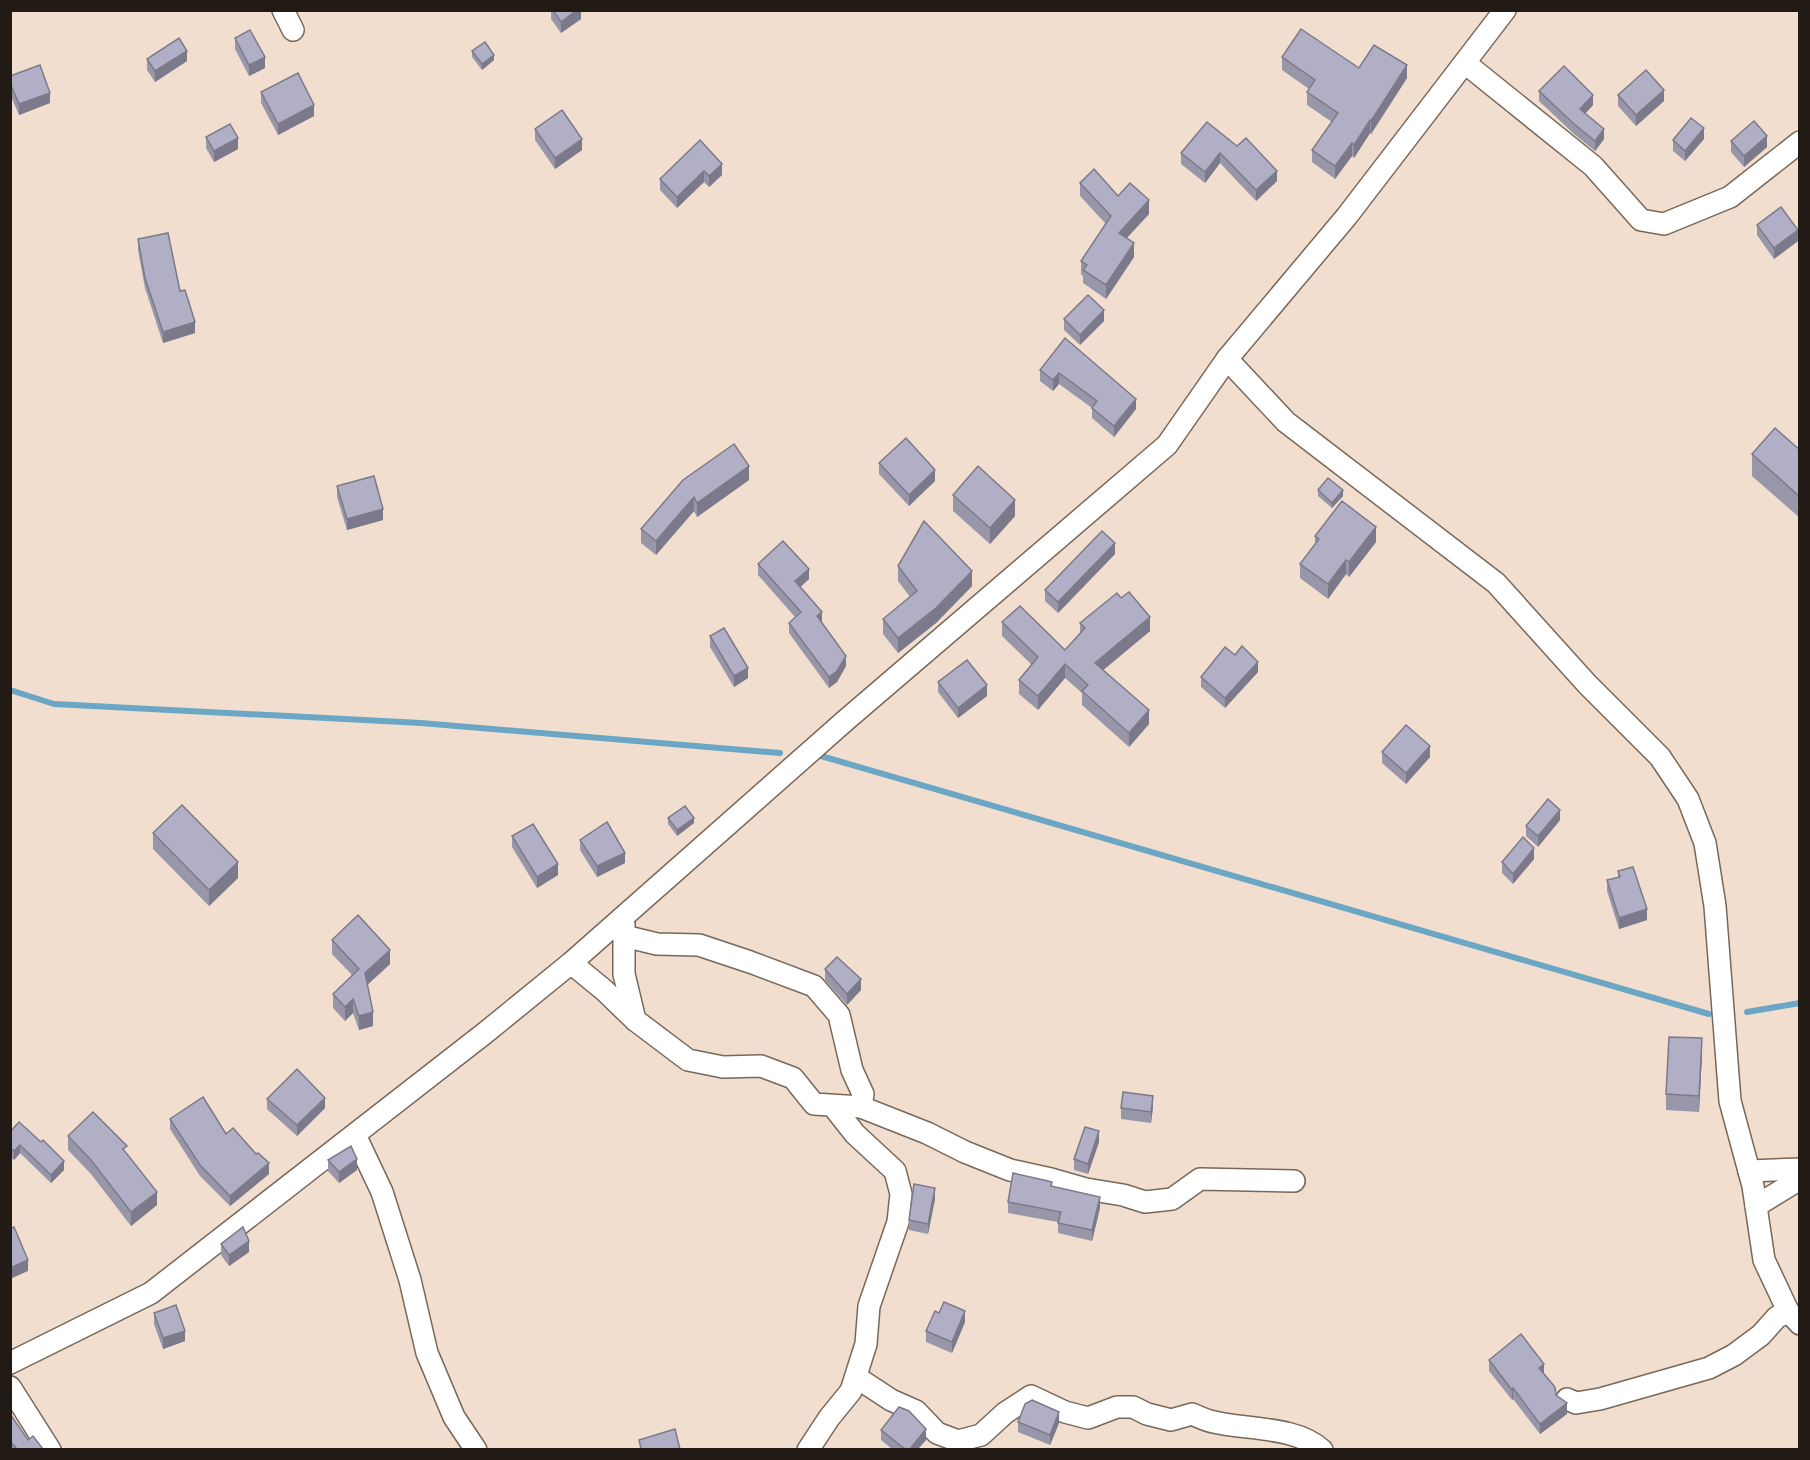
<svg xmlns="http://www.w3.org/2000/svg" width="1810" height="1460" viewBox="0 0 1810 1460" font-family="'Archivo Narrow',sans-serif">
	<rect width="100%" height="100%" fill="#f1dece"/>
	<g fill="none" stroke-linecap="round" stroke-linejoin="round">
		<g stroke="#6ca6c5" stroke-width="6">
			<path d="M10 690 54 704 421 723 780 753"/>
			<path d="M821 756 1709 1014"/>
			<path d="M1747 1012 1800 1003"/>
		</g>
		<defs>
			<g id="street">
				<path d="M283 10 293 30"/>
				<path d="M1465 63 1593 166 1641 220 1664 224 1730 197 1800 142"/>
				<path d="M1227 359 1286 422 1496 583 1587 684 1660 757 1688 799 1705 843 1715 906 1730 1101 1753 1186 1764 1260 1788 1311 1800 1324"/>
				<path d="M624 924V974L635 1020"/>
				<path d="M624 936 657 944 699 945 750 962 814 986 839 1015 852 1070 863 1094 861 1107"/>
				<path d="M571 963 604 990 635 1020 688 1060 723 1067 761 1066 793 1078 814 1104 861 1107 927 1133 965 1152 1010 1170 1051 1179 1086 1189 1123 1195 1145 1202 1172 1199 1200 1179 1294 1181"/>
				<path d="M355 1135 382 1192 410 1280 427 1353 454 1417 476 1450"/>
				<path d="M1749 1171 1800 1169"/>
				<path d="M1756 1206 1800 1179"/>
				<path d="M10 1363 151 1293 485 1033 571 963 846 720 1167 445 1227 359 1347 216 1505 10"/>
				<path d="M856 1377 891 1400 916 1411 937 1433 958 1441 981 1435 1005 1413 1031 1396 1065 1412 1088 1418 1117 1407H1133L1147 1414 1171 1420 1192 1414C1199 1417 1207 1421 1214 1422 1247 1430 1296 1426 1322 1450"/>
				<path d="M10 1387 50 1450"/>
				<path d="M1567 1399 1576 1403 1600 1399 1709 1368 1734 1355 1761 1335 1777 1317 1789 1312"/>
				<path d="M808 1450 829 1418 851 1391 866 1344 869 1306 898 1222 901 1194 895 1171 855 1134 833 1106"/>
			</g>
		</defs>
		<use href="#street" stroke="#78685a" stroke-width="24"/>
		<use href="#street" stroke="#fff" stroke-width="21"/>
	</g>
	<g fill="#9896a9">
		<path d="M551 10H581V19L561 33 551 19Z"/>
		<path d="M235 38 265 68 249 76 235 49Z"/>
		<path d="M472 51 494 60 482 70 472 57Z"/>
		<path d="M1282 57 1359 68 1407 78 1371 134 1370 133 1354 158 1352 156 1335 179 1312 162V150L1332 122 1307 105V92L1309 89 1282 70Z"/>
		<path d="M147 59 187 61 155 82 147 70Z"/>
		<path d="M10 76 50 103 19 115 10 94Z"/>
		<path d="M1539 91 1593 105 1585 114 1604 139 1595 151 1574 134 1539 101Z"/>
		<path d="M261 92 314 116 278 135 261 103Z"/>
		<path d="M1618 95 1664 101 1636 126 1618 106Z"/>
		<path d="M1207 122 1277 181 1256 201 1220 163 1205 183 1181 164V153Z"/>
		<path d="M535 129 582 150 555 169 535 140Z"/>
		<path d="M206 137 238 149 214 162 206 148Z"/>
		<path d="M1704 139 1685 161 1673 151V140Z"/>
		<path d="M700 140 722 175 709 187 704 182 677 208 660 190V179Z"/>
		<path d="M1731 141 1767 147 1744 167 1731 152Z"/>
		<path d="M1080 183 1118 196 1149 214 1127 238 1134 257 1106 299 1083 283V276L1081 274V261L1106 224 1080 196Z"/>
		<path d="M1757 225 1798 241 1774 259 1757 235Z"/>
		<path d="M138 239 180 291 195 333 163 343 145 288 138 250Z"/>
		<path d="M1064 319 1104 321 1080 345 1064 330Z"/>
		<path d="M1065 338 1136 409 1114 437 1092 418V408L1059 384 1053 391 1040 381V370Z"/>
		<path d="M1800 450V518L1752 476V454Z"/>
		<path d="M879 463 935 481 909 506 879 474Z"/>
		<path d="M683 480H749L697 517 694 511 656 555 641 543V529Z"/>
		<path d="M337 486 383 520 347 530 337 497Z"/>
		<path d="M1318 490 1343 496 1332 508 1318 496Z"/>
		<path d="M953 495 1015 516 990 544 953 511Z"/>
		<path d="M1315 536 1376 542 1349 577 1346 574 1328 599 1300 578V564L1315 544Z"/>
		<path d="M1115 554 1058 613 1045 601V590Z"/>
		<path d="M758 564 809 579 800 587 822 623 846 666 837 682 829 688 789 633V623L795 617 758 575Z"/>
		<path d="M898 566 972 586 936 623 898 653 883 634V619L910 597 898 581Z"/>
		<path d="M1121 598 1150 631 1103 670 1149 724 1129 747 1082 705V693L1065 678 1038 710 1019 694V680L1032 665 1002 636V622L1065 650 1080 633V623Z"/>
		<path d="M710 636 748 678 734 687 710 647Z"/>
		<path d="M1235 655 1258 672 1225 708 1201 687V677Z"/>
		<path d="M938 682 987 696 958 718 938 692Z"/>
		<path d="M1382 752 1430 757 1406 784 1382 763Z"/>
		<path d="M668 818 694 823 677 836 668 824Z"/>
		<path d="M1560 820 1538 847 1526 836V826Z"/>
		<path d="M153 833 238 878 209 906 153 849Z"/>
		<path d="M512 836 558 875 537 888 512 847Z"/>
		<path d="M580 840 625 863 597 877 580 850Z"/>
		<path d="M1534 859 1513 884 1502 873V862Z"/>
		<path d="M1618 871 1647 920 1619 929 1607 891V880L1618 877Z"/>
		<path d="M332 940 390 964 367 985 373 1026 359 1030 353 1013 345 1021 333 1008V994L352 975 332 954Z"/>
		<path d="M825 969 861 990 847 1005 825 980Z"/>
		<path d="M1702 1054 1699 1112 1666 1110V1094Z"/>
		<path d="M267 1099 325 1108 297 1136 267 1109Z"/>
		<path d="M1153 1107 1151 1123 1121 1119V1108Z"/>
		<path d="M170 1119 226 1134 269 1174 230 1206 200 1176 170 1129Z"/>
		<path d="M10 1132 64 1170 51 1183 20 1153 14 1160 10 1157Z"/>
		<path d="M68 1136 127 1153 157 1205 131 1226 91 1174 68 1150Z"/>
		<path d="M1099 1142 1088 1174 1074 1170V1159Z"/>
		<path d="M328 1160 357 1170 339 1183 328 1171Z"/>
		<path d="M1052 1186 1100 1208 1092 1241 1058 1233V1222L1008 1213V1202Z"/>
		<path d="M935 1199 928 1234 909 1230V1220Z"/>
		<path d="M221 1244 249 1252 229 1266 221 1255Z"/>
		<path d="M154 1313 185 1341 163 1349 154 1324Z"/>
		<path d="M939 1313 965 1322 952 1353 926 1342V1331Z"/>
		<path d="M1489 1360 1544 1374 1567 1414 1540 1434 1513 1399 1512 1400 1489 1371Z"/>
		<path d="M10 1414 28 1440 43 1449H10Z"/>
		<path d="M1018 1422 1059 1423 1050 1445 1018 1432Z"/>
		<path d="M881 1430 926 1440 918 1449H892L881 1440Z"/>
	</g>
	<g fill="#7c7a8a">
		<path d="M577 10H581V19L561 33V22Z"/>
		<path d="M187 51V61L155 82V71Z"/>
		<path d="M494 55V60L482 70V64Z"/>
		<path d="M265 57V68L249 76V65Z"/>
		<path d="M1407 65V78L1371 134V121Z"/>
		<path d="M1664 90V101L1636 126V115Z"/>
		<path d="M50 93V103L19 115V104Z"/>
		<path d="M1593 95V105L1580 119V109Z"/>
		<path d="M314 105V116L278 135V124Z"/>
		<path d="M1370 120V133L1354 158V145Z"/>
		<path d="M1704 128V139L1685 161V151Z"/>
		<path d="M1604 129V139L1595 151V141Z"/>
		<path d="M1767 136V147L1744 167V156Z"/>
		<path d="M238 138V149L214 162V151Z"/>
		<path d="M582 139V150L555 169V158Z"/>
		<path d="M1352 143V156L1335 179V166Z"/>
		<path d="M1220 153V163L1205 183V172Z"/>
		<path d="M722 164V175L709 187V176Z"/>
		<path d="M704 171V182L677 208V197Z"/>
		<path d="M1277 171V181L1256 201V190Z"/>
		<path d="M1149 200V214L1119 246V233Z"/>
		<path d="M1798 230V241L1774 259V248Z"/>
		<path d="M1134 243V257L1106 299V285Z"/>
		<path d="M1104 310V321L1080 345V335Z"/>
		<path d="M195 322V333L163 343V332Z"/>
		<path d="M1059 373V384L1053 391V380Z"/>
		<path d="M1136 399V409L1114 437V426Z"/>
		<path d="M749 466V480L697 517V503Z"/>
		<path d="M935 470V481L909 506V495Z"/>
		<path d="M1343 490V496L1332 508V503Z"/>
		<path d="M694 497V511L656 555V541Z"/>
		<path d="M1015 500V516L990 544V528Z"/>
		<path d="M383 509V520L347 530V519Z"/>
		<path d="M1376 527V542L1349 577V562Z"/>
		<path d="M1115 543V554L1058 613V602Z"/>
		<path d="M1346 560V574L1328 599V584Z"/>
		<path d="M809 569V579L795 592V581Z"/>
		<path d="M972 571V586L936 623 898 653V638Z"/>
		<path d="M822 612V622L817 616Z"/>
		<path d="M1150 617V631L1095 677V663Z"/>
		<path d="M846 656V666L837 682 829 688V677Z"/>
		<path d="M1258 662V672L1225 708V698Z"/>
		<path d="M1065 664V678L1038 710V696Z"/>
		<path d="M748 668V678L734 687V676Z"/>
		<path d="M987 685V696L958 718V708Z"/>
		<path d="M1149 710V724L1129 747V733Z"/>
		<path d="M1430 746V757L1406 784V773Z"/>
		<path d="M1560 810V820L1538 847V836Z"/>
		<path d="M694 818V823L677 836V830Z"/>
		<path d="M1534 848V859L1513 884V874Z"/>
		<path d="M625 853V863L597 877V866Z"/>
		<path d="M238 862V878L209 906V890Z"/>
		<path d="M558 864V875L537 888V877Z"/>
		<path d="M1647 909V920L1619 929V918Z"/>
		<path d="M390 950V964L365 987V973Z"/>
		<path d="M861 979V990L847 1005V994Z"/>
		<path d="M353 999V1013L345 1021V1007Z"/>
		<path d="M373 1012V1026L359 1030V1016Z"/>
		<path d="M1702 1038V1054L1699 1112V1096Z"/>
		<path d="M1153 1096V1107L1151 1123V1112Z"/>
		<path d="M325 1098V1108L297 1136V1125Z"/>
		<path d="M1099 1131V1142L1088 1174V1164Z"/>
		<path d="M20 1145V1153L14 1160V1151Z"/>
		<path d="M357 1159V1170L339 1183V1172Z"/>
		<path d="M64 1161V1170L51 1183V1175Z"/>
		<path d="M269 1163V1174L230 1206V1196Z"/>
		<path d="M935 1188V1199L928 1234V1224Z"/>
		<path d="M157 1192V1205L131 1226V1212Z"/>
		<path d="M1100 1197V1208L1092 1241V1230Z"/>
		<path d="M249 1241V1252L229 1266V1255Z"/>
		<path d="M28 1260V1271L10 1279V1268Z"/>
		<path d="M965 1311V1322L952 1353V1342Z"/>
		<path d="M185 1331V1341L163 1349V1338Z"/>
		<path d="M1544 1364V1374L1539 1368Z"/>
		<path d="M1513 1388V1399L1512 1400V1390Z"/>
		<path d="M1567 1403V1414L1540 1434V1424Z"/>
		<path d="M1059 1412V1423L1050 1445V1435Z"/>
		<path d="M926 1429V1440L918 1449H910Z"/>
	</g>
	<g fill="#b1afc5" stroke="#7c7a8a" stroke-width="1.5">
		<path d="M553 10H577L561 22Z"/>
		<path d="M1301 29 1359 68 1374 45 1407 65 1371 121 1370 120 1354 145 1352 143 1335 166 1312 150 1338 113 1307 92 1315 80 1282 57Z"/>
		<path d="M250 30 265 57 249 65 235 38Z"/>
		<path d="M179 38 187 51 155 71 147 59Z"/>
		<path d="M485 42 494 55 482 64 472 51Z"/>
		<path d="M40 65 50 93 19 104 10 83V76Z"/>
		<path d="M1564 66 1593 95 1580 109 1604 129 1595 141 1574 124 1539 91Z"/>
		<path d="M1646 70 1664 90 1636 115 1618 95Z"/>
		<path d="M298 73 314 105 278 124 261 92Z"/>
		<path d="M562 110 582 139 555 158 535 129Z"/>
		<path d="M1691 118 1704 128 1685 151 1673 140Z"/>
		<path d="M1754 121 1767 136 1744 156 1731 141Z"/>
		<path d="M1207 122 1237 146 1246 138 1277 171 1256 190 1220 153 1205 172 1181 153Z"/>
		<path d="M230 124 238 138 214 151 206 137Z"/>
		<path d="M700 140 722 164 709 176 704 171 677 197 660 179Z"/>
		<path d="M1094 169 1118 196 1130 183 1149 200 1119 233 1134 243 1106 285 1083 270 1087 265 1081 261 1111 216 1080 183Z"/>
		<path d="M1781 207 1798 230 1774 248 1757 225Z"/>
		<path d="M168 233 180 291 185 290 195 322 163 332 145 278 138 239Z"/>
		<path d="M1088 295 1104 310 1080 335 1064 319Z"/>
		<path d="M1065 338 1136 399 1114 426 1092 408 1097 401 1059 373 1053 380 1040 370Z"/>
		<path d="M1775 428 1800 450V497L1752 454Z"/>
		<path d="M906 438 935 470 909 495 879 463Z"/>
		<path d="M734 444 749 466 697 503 694 497 656 541 641 529 683 480Z"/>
		<path d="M978 466 1015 500 990 528 953 495Z"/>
		<path d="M374 476 383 509 347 519 337 486Z"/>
		<path d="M1328 478 1343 490 1332 503 1318 490Z"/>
		<path d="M1342 501 1376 527 1349 562 1346 560 1328 584 1300 564 1319 539 1315 536Z"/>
		<path d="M924 521 972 571 936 608 898 638 883 619 917 591 898 566Z"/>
		<path d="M1102 531 1115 543 1058 602 1045 590Z"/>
		<path d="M783 541 809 569 795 581 822 612 817 616 846 656 837 671 829 677 789 623 801 612 758 564Z"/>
		<path d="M1129 592 1150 617 1095 663 1149 710 1129 733 1082 691 1088 685 1065 664 1038 696 1019 680 1038 657 1002 622 1020 606 1065 650 1085 628 1080 623 1117 593 1121 598Z"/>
		<path d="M724 628 748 668 734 676 710 636Z"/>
		<path d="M1242 646 1258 662 1225 698 1201 677 1225 647 1235 655Z"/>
		<path d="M967 660 987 685 958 708 938 682Z"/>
		<path d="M1406 725 1430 746 1406 773 1382 752Z"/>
		<path d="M1548 799 1560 810 1538 836 1526 826Z"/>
		<path d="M182 805 238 862 209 890 153 833Z"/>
		<path d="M685 806 694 818 677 830 668 818Z"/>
		<path d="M607 822 625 853 597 866 580 840Z"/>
		<path d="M533 824 558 864 537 877 512 836Z"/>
		<path d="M1523 837 1534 848 1513 874 1502 862Z"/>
		<path d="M1633 867 1647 909 1619 918 1607 880 1620 877 1618 871Z"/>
		<path d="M358 915 390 950 365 973 373 1012 359 1016 353 999 345 1007 333 994 359 969 332 940Z"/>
		<path d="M837 957 861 979 847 994 825 969Z"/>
		<path d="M1669 1037 1702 1038 1699 1096 1666 1094Z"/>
		<path d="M297 1069 325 1098 297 1125 267 1099Z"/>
		<path d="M1123 1092 1153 1096 1151 1112 1121 1108Z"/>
		<path d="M203 1097 226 1134 233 1128 256 1154 258 1153 269 1163 230 1196 200 1165 170 1119Z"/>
		<path d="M93 1112 127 1146 123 1149 157 1192 131 1212 91 1160 68 1136Z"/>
		<path d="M19 1122 41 1142 43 1140 64 1161 51 1175 20 1145 14 1151 10 1148V1132Z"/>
		<path d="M1085 1127 1099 1131 1088 1164 1074 1159Z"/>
		<path d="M351 1146 357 1159 339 1172 328 1160Z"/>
		<path d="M1013 1173 1048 1181 1052 1182 1051 1186 1100 1197 1092 1230 1058 1223 1061 1212 1008 1202Z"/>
		<path d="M914 1184 935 1188 928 1224 909 1220Z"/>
		<path d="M14 1227 28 1260 10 1268V1229Z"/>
		<path d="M243 1227 249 1241 229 1255 221 1244Z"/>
		<path d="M944 1302 965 1311 952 1342 926 1331 935 1311 939 1313Z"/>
		<path d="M176 1305 185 1331 163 1338 154 1313Z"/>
		<path d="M1521 1334 1544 1364 1539 1368 1555 1387 1556 1395 1567 1403 1540 1424 1513 1388 1512 1390 1489 1360Z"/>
		<path d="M1032 1400 1059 1412 1050 1435 1018 1422 1025 1404Z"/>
		<path d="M899 1407 909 1411 926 1429 910 1449H905L881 1430Z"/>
		<path d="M10 1414 28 1440 33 1436 43 1449H17L10 1441Z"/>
		<path d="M675 1429 680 1449H641L639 1440Z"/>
	</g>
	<rect width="1810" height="1460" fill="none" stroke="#221b15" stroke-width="24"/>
</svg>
